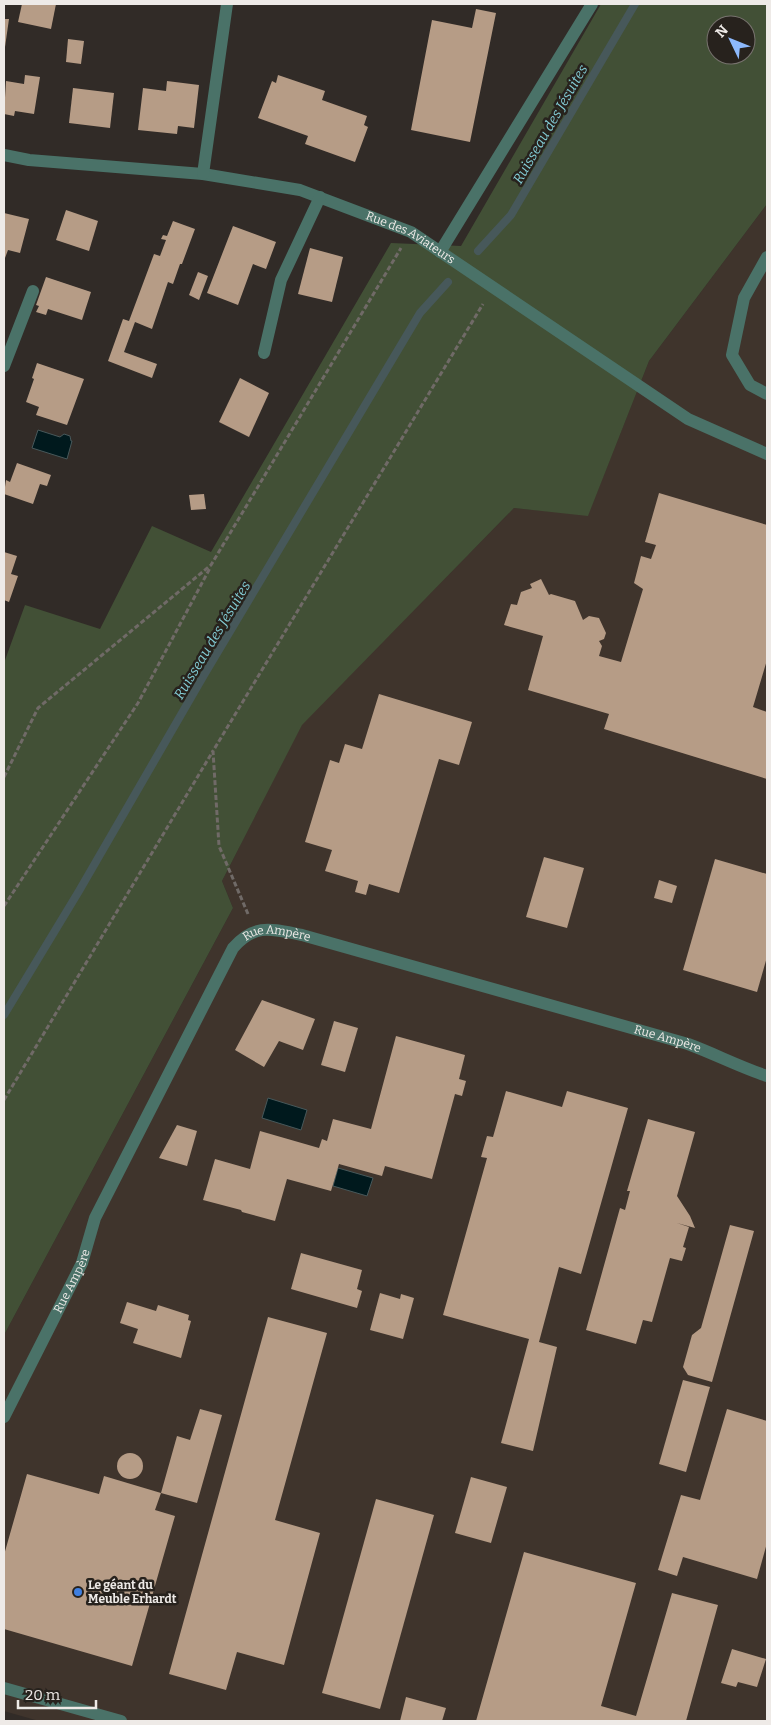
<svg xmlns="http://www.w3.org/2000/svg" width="771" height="1725" viewBox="0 0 771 1725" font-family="Bitter,serif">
	<rect width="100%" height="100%" fill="#312b27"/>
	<path fill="#3f342c" d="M767 204V1721H39L4 1711V1335L233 908 222 881 302 724 514 508 588 515 649 361Z"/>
	<path fill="#425036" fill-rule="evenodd" d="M601 4H767V204L649 361 588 516 514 508 302 725 222 881 233 908 4 1335V663L25 605 100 629 152 526 211 552 391 243 461 246ZM716 25H746V55H716Z"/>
	<g fill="#00191d" stroke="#47585a">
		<path d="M38 430 60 437 64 434 70 436 71 441H72L67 459 32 448Z"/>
		<path d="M268 1098 307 1110 301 1130 262 1118Z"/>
		<path d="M338 1168 373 1178 367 1196 333 1186Z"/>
	</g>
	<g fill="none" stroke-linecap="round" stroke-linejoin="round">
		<g stroke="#47585a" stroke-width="8">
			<path d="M478 251 511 215 635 4"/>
			<path d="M4 1015 79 891 204 675 420 313 448 282"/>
		</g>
	</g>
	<g fill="#b69c86">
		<path d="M22 4H56L51 29 18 22Z"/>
		<path d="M476 9 496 13 470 142 411 130 432 20 472 28Z"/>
		<path d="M4 19H9L5 47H4Z"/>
		<path d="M68 39 84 41 81 64 66 62Z"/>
		<path d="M25 75 40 77 34 114 15 111 14 116 4 114 6 81 24 84Z"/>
		<path d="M278 75 325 91 322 100 367 116 364 125 368 127 355 162 305 144 308 136 258 118 272 81 276 83Z"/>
		<path d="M167 81 199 85 194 128 178 126 177 134 138 130 143 88 166 91Z"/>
		<path d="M73 88 114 93 110 128 69 123Z"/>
		<path d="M66 210 98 221 89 251 56 240Z"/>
		<path d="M4 213 29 219 20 253 8 250 5 258H4Z"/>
		<path d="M173 221 195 229 182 264H180L173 284 168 282 152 329 135 322 124 352 157 364 152 378 108 361 123 319 129 321 154 254 160 256 166 240 161 239 163 235 167 236Z"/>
		<path d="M233 226 276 242 266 269 253 264 238 305 207 293Z"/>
		<path d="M310 248 343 257 332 302 298 294Z"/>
		<path d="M198 272 208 276 199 300 189 295Z"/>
		<path d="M46 277 91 292 82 320 48 309 46 315 36 312 39 306 36 305Z"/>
		<path d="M37 363 84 379 67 425 36 415 39 407 26 402 34 379 32 378Z"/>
		<path d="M240 378 269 393 249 437 219 422Z"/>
		<path d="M17 463 51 475 47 486 40 484 33 504 4 494 6 480 10 482Z"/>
		<path d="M659 493 767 525V660L753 707 767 712V779L604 729 609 714 528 690 543 636 504 625 511 604 517 605 521 592 532 588 530 584 541 579 549 595 551 594 575 601 583 620 589 616 599 618 606 633 604 639 599 641 602 646 599 656 621 662 643 589 634 583 641 556 651 559 656 545 645 542Z"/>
		<path d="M204 494 206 509 191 510 189 495Z"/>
		<path d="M4 552 17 556 11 574 18 576 9 602 4 600Z"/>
		<path d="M379 694 472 722 459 765 439 759 399 893 369 884 366 895 355 892 358 881 325 871 332 850 305 842 330 760 339 763 345 744 362 749Z"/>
		<path d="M544 857 584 868 567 928 526 917Z"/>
		<path d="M715 859 767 874V957L757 992 683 970Z"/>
		<path d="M659 880 677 886 672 903 654 898Z"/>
		<path d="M262 1000 315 1019 303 1050 279 1041 264 1067 235 1050Z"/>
		<path d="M334 1021 358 1028 345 1072 321 1065Z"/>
		<path d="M396 1036 465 1055 459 1079 466 1081 462 1096 455 1094 432 1179 385 1166 382 1176 339 1164 331 1191 287 1179 275 1221 242 1212 241 1210 203 1200 215 1159 250 1169 260 1131 319 1148 322 1139 327 1141 333 1119 371 1129Z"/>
		<path d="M506 1091 562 1107 567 1091 628 1108 581 1274 559 1267 539 1342 557 1347 533 1451 501 1443 529 1339 443 1315 487 1158 481 1157 487 1136 493 1137Z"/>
		<path d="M648 1119 695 1132 677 1196 690 1216 695 1228 677 1223 689 1227 683 1247 686 1248 682 1261 670 1258 652 1322 643 1320 636 1344 586 1330 620 1208 625 1210 630 1191H627Z"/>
		<path d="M177 1125 197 1131 187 1166 159 1158Z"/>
		<path d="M730 1225 754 1231 712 1382 688 1375 683 1367 692 1335 701 1328Z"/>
		<path d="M301 1253 362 1270 357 1289 362 1291 357 1308 291 1289Z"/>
		<path d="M380 1293 400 1299 401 1294 414 1298 403 1339 370 1330Z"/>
		<path d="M127 1302 156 1311 158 1305 189 1315 188 1320 191 1321 181 1358 133 1343 138 1329 120 1323Z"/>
		<path d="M268 1317 327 1333 275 1520 320 1533 284 1665 237 1652 226 1690 169 1674Z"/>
		<path d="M683 1380 710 1387 686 1472 659 1464Z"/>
		<path d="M200 1409 222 1415 197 1503 161 1493 177 1436 190 1440Z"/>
		<path d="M727 1409 767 1421V1543L757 1579 683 1557 677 1576 658 1570 681 1495 700 1500Z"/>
		<circle cx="130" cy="1466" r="13"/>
		<path d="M27 1474 99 1494 104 1476 161 1493 155 1510 175 1516 132 1666 4 1629V1555Z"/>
		<path d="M471 1477 507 1487 491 1543 455 1533Z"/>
		<path d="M376 1499 434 1515 380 1709 322 1693Z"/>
		<path d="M524 1552 636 1583 601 1706 636 1716 672 1593 718 1605 686 1721H476Z"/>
		<path d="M732 1649 766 1659 757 1687 738 1682 736 1687 721 1683Z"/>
		<path d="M406 1697 446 1708 442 1721H400Z"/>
	</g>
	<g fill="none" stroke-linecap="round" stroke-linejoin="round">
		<g stroke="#706a67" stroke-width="3" stroke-dasharray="5 2.5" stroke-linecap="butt">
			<path d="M4 777 38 708 211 565 401 248"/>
			<path d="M4 906 138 703 210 568"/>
			<path d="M248 914 219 846 213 751 483 304"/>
			<path d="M4 1100 213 751"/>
		</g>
		<g stroke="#4a7268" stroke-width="12">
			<path id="s1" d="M4 155 29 160 203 174 300 190 411 232 688 419 767 454"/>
			<path d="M203 174 227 4"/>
			<path d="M440 252 592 4"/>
			<path d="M767 257 744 298 732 355 750 385 767 394"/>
			<path d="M264 353 281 280 320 197"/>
			<path d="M4 366 33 291"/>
			<path id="s2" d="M4 1417 82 1263 95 1218 233 948C255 923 271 929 302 935L688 1044C715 1054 740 1067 767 1076"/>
			<path d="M4 1688 121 1721"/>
		</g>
	</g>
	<circle fill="#3f7fe0" stroke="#27221d" stroke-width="2" cx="78" cy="1592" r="5"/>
	<g text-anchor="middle" stroke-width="5" stroke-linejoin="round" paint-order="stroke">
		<g font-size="12" fill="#eeeae7" stroke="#27221d">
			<text dy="4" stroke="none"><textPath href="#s1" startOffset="419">Rue des Aviateurs</textPath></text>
			<text dy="4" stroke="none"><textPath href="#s2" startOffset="572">Rue Ampère</textPath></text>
			<text dy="4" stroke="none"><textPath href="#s2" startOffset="978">Rue Ampère</textPath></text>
			<text dy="4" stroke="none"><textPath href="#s2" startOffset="152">Rue Ampère</textPath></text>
		</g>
		<g font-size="12" font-weight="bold" fill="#eeeae7" stroke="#27221d" text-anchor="start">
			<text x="88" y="1589">Le géant du<tspan x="88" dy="14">Meuble Erhardt</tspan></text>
		</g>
		<g font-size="14" font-style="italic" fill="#83ccd5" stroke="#27221d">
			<text transform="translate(550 124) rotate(-60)" y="5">Ruisseau des Jésuites</text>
			<text transform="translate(212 640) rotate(-59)" y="5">Ruisseau des Jésuites</text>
		</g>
	</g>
	<rect width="771" height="1725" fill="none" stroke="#eeeae7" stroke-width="10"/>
	<g transform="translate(731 40) rotate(313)"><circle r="24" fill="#27221d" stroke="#77726e"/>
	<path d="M0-4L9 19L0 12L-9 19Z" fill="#8db9fc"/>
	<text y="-8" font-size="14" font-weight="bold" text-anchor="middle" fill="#eeeae7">N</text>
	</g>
	<path d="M18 1700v8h78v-8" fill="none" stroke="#eeeae7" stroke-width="2.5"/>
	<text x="25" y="1700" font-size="15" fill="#eeeae7" stroke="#27221d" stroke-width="4" paint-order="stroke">20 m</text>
</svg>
